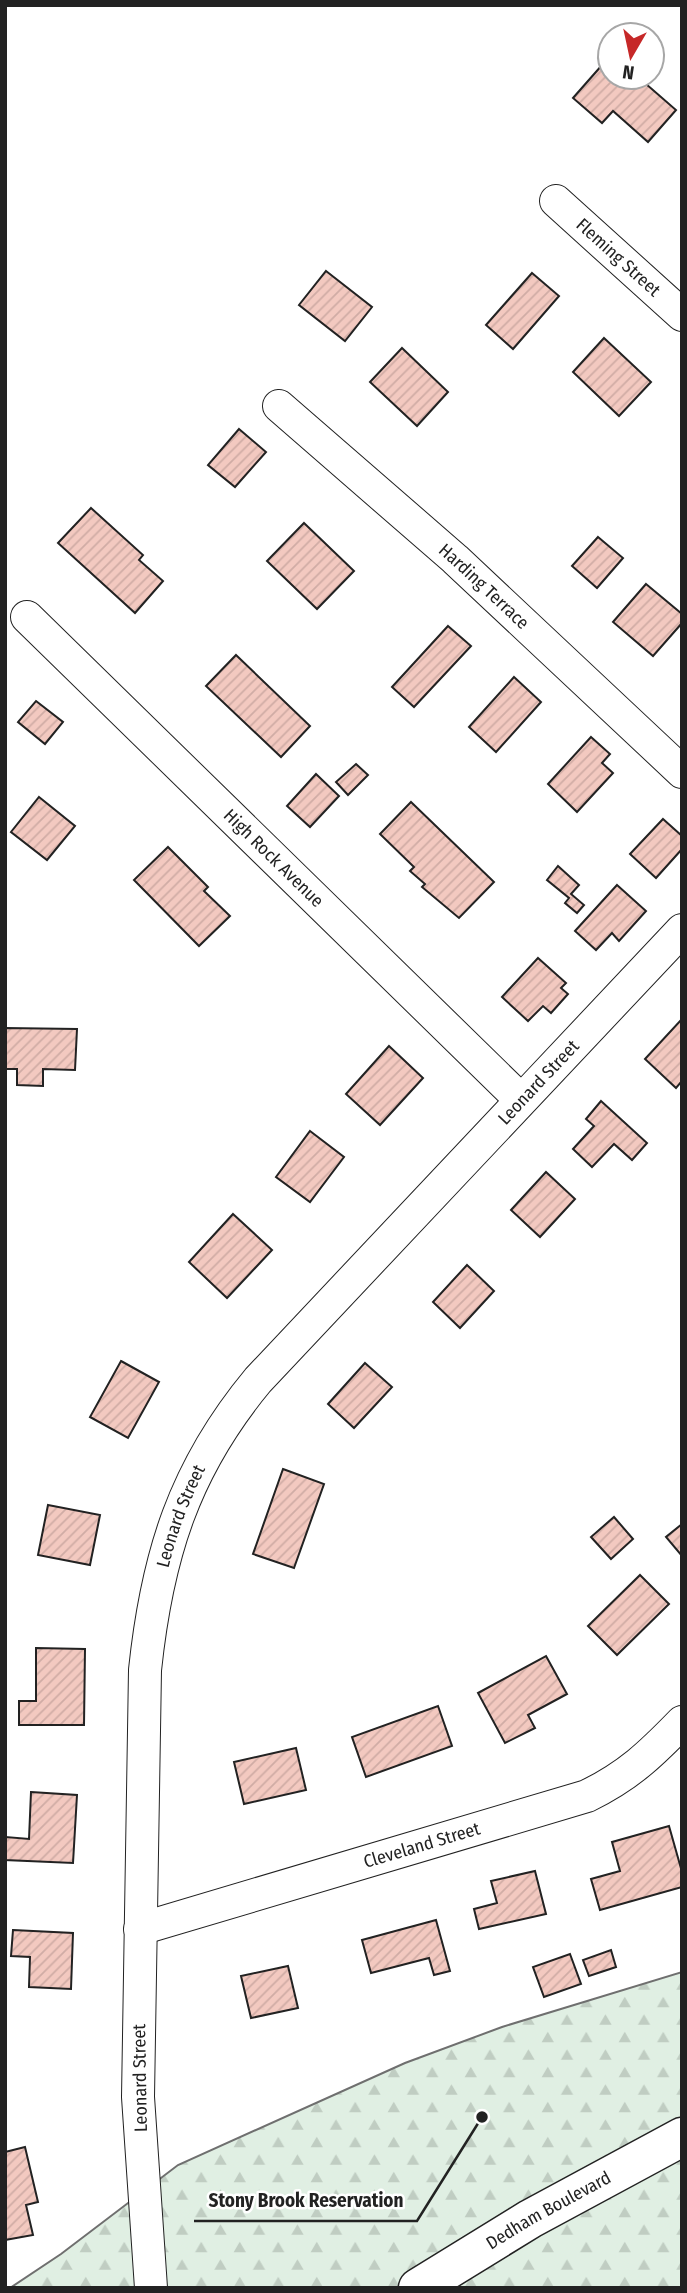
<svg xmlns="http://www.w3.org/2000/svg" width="687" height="2293" viewBox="0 0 687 2293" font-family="'Fira Sans Condensed',sans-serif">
	<defs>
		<pattern id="forest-firs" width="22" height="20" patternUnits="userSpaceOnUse" patternTransform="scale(1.75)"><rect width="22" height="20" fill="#e0efe3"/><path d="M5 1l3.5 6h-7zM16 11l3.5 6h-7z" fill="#c0cdc2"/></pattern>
		<pattern id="building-hatch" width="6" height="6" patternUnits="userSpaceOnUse" patternTransform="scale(1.75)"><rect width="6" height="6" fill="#f3c9c0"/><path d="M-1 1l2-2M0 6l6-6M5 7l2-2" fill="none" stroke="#d0aca5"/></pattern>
	</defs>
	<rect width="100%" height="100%" fill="#fff"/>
	<path fill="url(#forest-firs)" stroke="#6f6f6f" stroke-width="2" d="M682 1972V2288H10L61 2254 178 2165 405 2063 502 2027Z"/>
	<g fill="url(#building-hatch)" stroke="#222" stroke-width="2">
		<path d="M610 56V77H638L676 110 648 142 613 111 602 123 573 98Z"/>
		<path d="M326 271 372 307 345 341 299 305Z"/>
		<path d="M532 273 559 296 513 349 486 325Z"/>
		<path d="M604 338 651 382 619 416 573 372Z"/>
		<path d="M402 348 448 392 417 426 370 382Z"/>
		<path d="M239 429 266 452 235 487 208 465Z"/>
		<path d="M91 508 143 555 139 560 163 581 135 613 58 543Z"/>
		<path d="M304 523 354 571 317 609 267 561Z"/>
		<path d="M598 537 623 558 597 588 572 566Z"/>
		<path d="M646 584 682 614V623L653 656 613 622Z"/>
		<path d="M448 626 471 646 414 707 392 687Z"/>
		<path d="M236 655 310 726 281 757 206 686Z"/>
		<path d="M514 677 541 702 496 752 469 727Z"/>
		<path d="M36 701 63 722 45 744 18 722Z"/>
		<path d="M591 737 610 754 602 763 613 773 577 812 548 784Z"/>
		<path d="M356 764 368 775 348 795 336 782Z"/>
		<path d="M316 774 339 796 310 827 287 806Z"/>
		<path d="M39 797 75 826 47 860 11 832Z"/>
		<path d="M411 802 494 882 459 918 422 887 425 884 410 871 414 867 380 834Z"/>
		<path d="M663 819 682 836V849L656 878 630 854Z"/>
		<path d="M168 847 208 887 204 891 230 916 199 946 134 880Z"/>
		<path d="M558 866 579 885 571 894 584 905 577 913 565 903 569 898 547 880Z"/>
		<path d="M617 885 646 911 619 941 612 933 596 950 575 931Z"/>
		<path d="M538 958 566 983 561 988 568 994 551 1013 543 1006 528 1021 502 997Z"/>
		<path d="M681 1020 682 1081 676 1088 645 1059Z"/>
		<path d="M5 1028 77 1029 75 1070 43 1069V1086L17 1085V1069H5Z"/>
		<path d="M389 1046 423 1078 380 1125 346 1094Z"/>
		<path d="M601 1101 647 1143 632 1160 614 1144 592 1167 573 1149 594 1126 586 1119Z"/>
		<path d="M310 1131 344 1157 310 1202 276 1177Z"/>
		<path d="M546 1172 575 1199 540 1237 511 1210Z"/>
		<path d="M233 1214 272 1250 227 1298 189 1262Z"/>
		<path d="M467 1265 494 1291 460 1328 433 1302Z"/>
		<path d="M121 1361 159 1382 128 1438 90 1417Z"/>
		<path d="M365 1363 392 1387 354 1428 328 1404Z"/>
		<path d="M283 1469 324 1484 294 1568 253 1554Z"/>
		<path d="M48 1505 100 1515 90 1565 38 1555Z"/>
		<path d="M614 1517 633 1539 611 1559 591 1537Z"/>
		<path d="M682 1524V1556L666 1537Z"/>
		<path d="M640 1575 669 1604 617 1655 588 1626Z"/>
		<path d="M36 1648 85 1649 84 1725H19V1701H36Z"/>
		<path d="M546 1656 567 1694 528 1715 535 1728 505 1743 478 1693Z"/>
		<path d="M438 1706 452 1746 366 1777 352 1737Z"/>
		<path d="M296 1748 306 1790 244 1804 234 1762Z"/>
		<path d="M31 1792 77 1795 73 1863 5 1860 6 1837 29 1839Z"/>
		<path d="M669 1826 682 1872V1887L600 1910 591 1879 620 1871 612 1842Z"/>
		<path d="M535 1871 546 1914 479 1929 474 1909 497 1903 491 1881Z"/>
		<path d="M436 1920 450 1971 434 1975 429 1958 371 1973 362 1940Z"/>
		<path d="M13 1930 73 1933 71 1989 29 1987 30 1957 11 1956Z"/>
		<path d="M611 1950 616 1967 589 1976 583 1960Z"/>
		<path d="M570 1954 581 1984 544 1997 533 1967Z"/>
		<path d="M288 1966 298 2008 251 2018 241 1976Z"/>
		<path d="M25 2147 38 2202 26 2205 33 2235 5 2240V2152Z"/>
	</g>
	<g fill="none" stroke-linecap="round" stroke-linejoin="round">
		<defs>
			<g id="minor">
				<path id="s1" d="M556 201 682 315"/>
				<path id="s2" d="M279 406 455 559 682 772"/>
				<path id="s3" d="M27 617 520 1099"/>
				<path id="s4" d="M140 1929 587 1796C628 1776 650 1755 682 1722"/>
				<path id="s5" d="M151 2288 138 2097 145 1670C157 1556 184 1469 258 1380L682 930"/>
			</g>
			<g id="secondary">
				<path id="s6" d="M418 2288 530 2219 682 2137"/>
			</g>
		</defs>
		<use href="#minor" stroke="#222" stroke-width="34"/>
		<use href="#secondary" stroke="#222" stroke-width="41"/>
		<use href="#minor" stroke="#fff" stroke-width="32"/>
		<use href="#secondary" stroke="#fff" stroke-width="38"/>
	</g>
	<g text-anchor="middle" stroke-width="5" stroke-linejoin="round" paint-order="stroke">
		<g font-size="18" fill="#222" stroke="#fff">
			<text dy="6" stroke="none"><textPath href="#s1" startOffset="84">Fleming Street</textPath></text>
			<text dy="6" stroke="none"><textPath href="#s2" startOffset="273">Harding Terrace</textPath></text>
			<text dy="6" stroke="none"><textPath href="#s3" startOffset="345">High Rock Avenue</textPath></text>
			<text dy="6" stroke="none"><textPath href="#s5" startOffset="1344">Leonard Street</textPath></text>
			<text dy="6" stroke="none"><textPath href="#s5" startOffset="777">Leonard Street</textPath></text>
			<text dy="6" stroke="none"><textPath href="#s4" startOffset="294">Cleveland Street</textPath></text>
			<text transform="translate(140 2078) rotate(-91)" y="6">Leonard Street</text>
			<text dy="6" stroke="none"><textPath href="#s6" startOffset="152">Dedham Boulevard</textPath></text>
		</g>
	</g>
	<path fill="none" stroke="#222" stroke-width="2.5" d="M482 2117L417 2221H194"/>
	<circle fill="#222" stroke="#fff" stroke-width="2.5" cx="482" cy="2117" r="7"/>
	<g font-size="19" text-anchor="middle" font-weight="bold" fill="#222" stroke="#fff" stroke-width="5" stroke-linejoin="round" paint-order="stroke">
		<text x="306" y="2207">Stony Brook Reservation</text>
	</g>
	<rect width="687" height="2293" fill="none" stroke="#222222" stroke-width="14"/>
	<g transform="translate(631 56) rotate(189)"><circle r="33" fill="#ffffff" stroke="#a7a7a7" stroke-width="2"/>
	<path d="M0-5L12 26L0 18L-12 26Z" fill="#c62828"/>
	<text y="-10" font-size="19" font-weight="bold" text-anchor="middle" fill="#222222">N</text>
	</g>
</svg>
